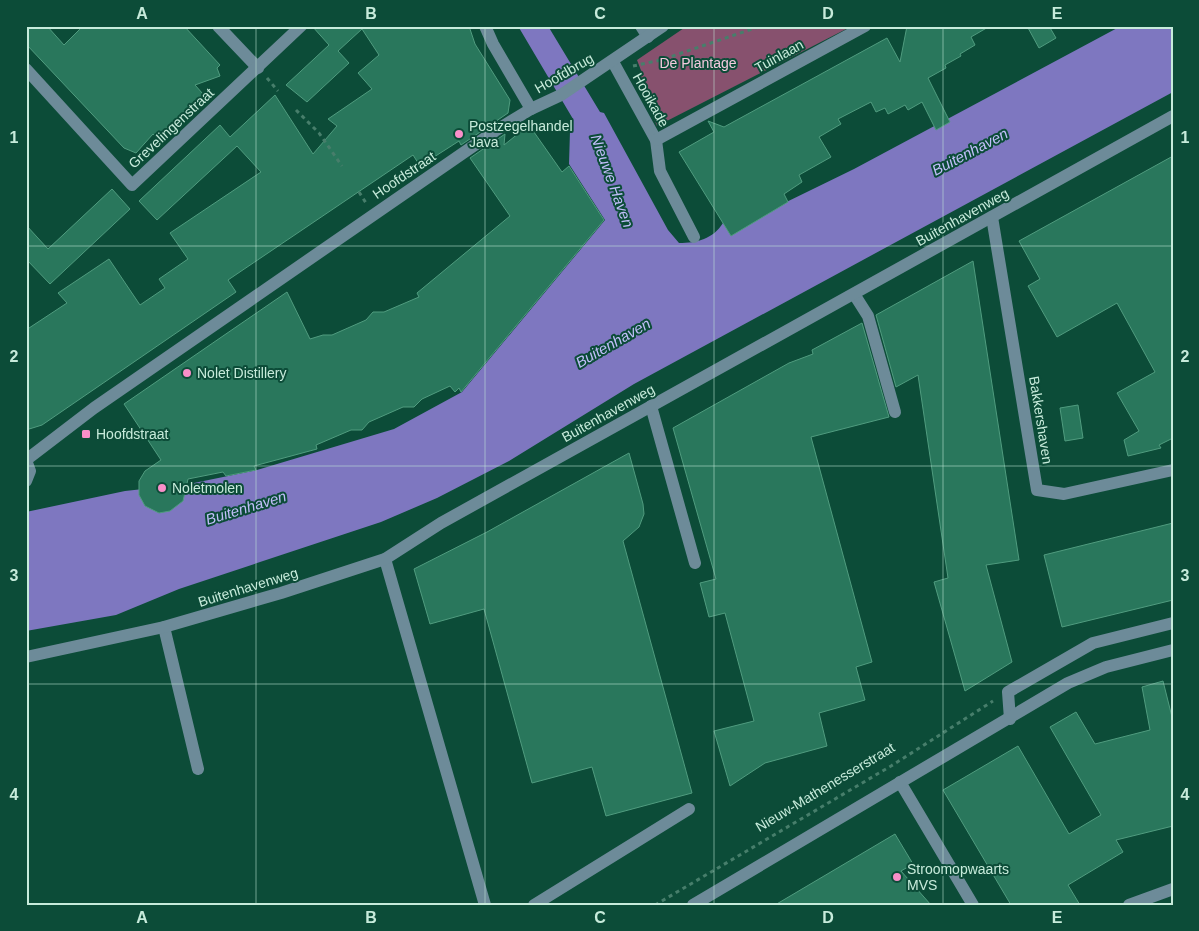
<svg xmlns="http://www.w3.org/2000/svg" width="1199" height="931" viewBox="0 0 1199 931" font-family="Helvetica,sans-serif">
	<rect width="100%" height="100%" fill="#0c4c38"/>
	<path fill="#87516e" d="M687 26H852L657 126 635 74 642 73 637 60Z"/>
	<path fill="#7e77c0" d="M518 26H548L600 112 604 113 668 230 679 243C697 243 713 239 723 223L730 224 768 211 854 169 1121 26H1173V92L634 384 509 461 437 498 381 522 179 589 116 615 26 631V512L125 491 189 484 257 470 394 429 462 392 605 220 569 164 570 131 573 119Z"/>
	<g fill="#29775c" stroke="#509c7f">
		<path d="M26 26H47L64 45 83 26H184L220 65 217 68 220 76 195 85 203 94 156 137 153 134 136 153 124 148 26 44Z"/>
		<path d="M312 26H469L475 44 510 100 508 113 461 145 459 141 420 166 413 155 228 280 236 292 42 425 26 430V330L67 303 58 293 109 259 140 305 165 288 159 279 188 259 170 233 261 172 237 146 157 220 139 201 220 125 230 137 275 95 313 154 337 126 328 119 372 89 358 73 379 55 362 29 338 51 349 63 307 102 286 85 329 45Z"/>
		<path d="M907 26H990L971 37 975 45 960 54 961 56 945 65 946 68 928 78 950 122 936 130 922 102 908 110 905 105 888 114 885 108 876 112 871 102 838 119 841 124 819 137 831 157 799 175 802 182 784 194 788 202 731 236 679 152 714 132 708 121 724 127 887 38 900 62Z"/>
		<path d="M1027 26H1049L1056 38 1039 48Z"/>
		<path d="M529 125 562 172 569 166 604 220 461 392 459 388 455 392 450 386 422 399 414 407H403L369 422 362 430H351L316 445 317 449 254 466 256 470 226 476 223 472 188 479 183 501 170 511 159 513 145 506 139 495V481L145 471 161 460 124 404 287 292 310 339 323 335H332L366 320 373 312H384L419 297 417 293 510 216 470 158 505 134 504 145Z"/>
		<path d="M1173 156V438L1159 445 1161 448 1128 456 1124 440 1139 431 1117 393 1155 372 1117 303 1057 337 1028 286 1040 279 1019 241Z"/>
		<path d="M112 189 130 209 50 284 26 259V225L48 249Z"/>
		<path d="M973 261 1019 560 986 565 1012 662 965 691 934 582 948 578 918 375 896 387 876 315Z"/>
		<path d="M862 323 889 417 811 437 872 662 856 667 865 700 819 713 827 746 765 763 730 786 714 731 754 721 725 613 709 617 700 583 716 579 673 428 789 363 813 354 812 350Z"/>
		<path d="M1078 405 1083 438 1065 441 1060 408Z"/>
		<path d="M629 453 643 504 644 514 639 527 623 541 692 793 606 816 592 767 532 783 484 609 430 624 414 569 487 532Z"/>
		<path d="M1173 523V600L1062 627 1044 555Z"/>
		<path d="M1163 681 1173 721V826L1116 840 1123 852 1068 885 1080 905H1011L943 790 1018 746 1069 834 1101 815 1050 727 1076 712 1095 744 1150 730 1142 687Z"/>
		<path d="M895 834 913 864 901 871 931 905H775Z"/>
	</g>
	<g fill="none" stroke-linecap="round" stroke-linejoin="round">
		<g stroke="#477e6b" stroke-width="3" stroke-dasharray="4 4" stroke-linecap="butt">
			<path d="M633 66 661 60 761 26"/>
			<path d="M267 78 278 91"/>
			<path d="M296 110 319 133 342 166"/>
			<path d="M359 192 366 203"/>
			<path d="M655 905 891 766 993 701"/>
		</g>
		<g stroke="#6d8b99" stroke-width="12">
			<path d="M218 26 258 68"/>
			<path d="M485 26 493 44 531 109"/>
			<path d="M641 26 648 37"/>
			<path d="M613 62 656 140 660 171 694 237"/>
			<path d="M26 69 132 185 301 26"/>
			<path d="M656 140 865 26"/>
			<path d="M992 217 1037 490 1064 494 1173 470"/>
			<path d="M854 294 868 316 895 412"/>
			<path d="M651 406 695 563"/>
			<path d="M26 481 30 471 26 460 94 408 495 131 531 109 561 95 663 26"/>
			<path d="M385 559 485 905"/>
			<path d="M164 627 198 769"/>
			<path d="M26 657 164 627 281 593 385 559 441 523 1173 116"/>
			<path d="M1010 719 1008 692 1093 643 1173 623"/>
			<path d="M900 782 973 905"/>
			<path d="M534 905 689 809"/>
			<path d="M693 905 1068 683 1106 667 1173 650"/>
			<path d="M1129 905 1173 889"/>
		</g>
	</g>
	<path fill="none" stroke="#c7ebdb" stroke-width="1" stroke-opacity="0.55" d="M256 26V905M485 26V905M714 26V905M943 26V905M26 246H1173M26 466H1173M26 684H1173"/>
	<g fill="#f98fc9" stroke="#0c4c38" stroke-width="2">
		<circle cx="459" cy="134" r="5"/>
		<circle cx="187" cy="373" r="5"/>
		<rect x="81" y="429" width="10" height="10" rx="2.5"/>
		<circle cx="162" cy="488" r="5"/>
		<circle cx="897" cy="877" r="5"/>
	</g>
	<g text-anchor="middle" stroke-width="4" stroke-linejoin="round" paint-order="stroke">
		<g font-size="14" fill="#c7ebdb" stroke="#0c4c38">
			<text transform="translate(779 56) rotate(-29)" y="5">Tuinlaan</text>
			<text transform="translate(564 73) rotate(-30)" y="5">Hoofdbrug</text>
			<text transform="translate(651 100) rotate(61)" y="5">Hooikade</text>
			<text transform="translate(171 128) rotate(-43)" y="5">Grevelingenstraat</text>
			<text transform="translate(404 175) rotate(-34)" y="5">Hoofdstraat</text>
			<text transform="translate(962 217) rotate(-29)" y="5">Buitenhavenweg</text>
			<text transform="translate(608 413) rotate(-29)" y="5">Buitenhavenweg</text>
			<text transform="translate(1041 420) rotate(81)" y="5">Bakkershaven</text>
			<text transform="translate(248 587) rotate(-17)" y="5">Buitenhavenweg</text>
			<text transform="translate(825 787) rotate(-31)" y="5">Nieuw-Mathenesserstraat</text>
		</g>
		<g font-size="14" fill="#f4c9de" stroke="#0c4c38">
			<text x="698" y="68">De Plantage</text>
		</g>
		<g font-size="14" fill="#c7ebdb" stroke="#0c4c38" text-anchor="start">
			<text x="469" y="131">Postzegelhandel<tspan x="469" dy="16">Java</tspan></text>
			<text x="197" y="378">Nolet Distillery</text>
			<text x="96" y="439">Hoofdstraat</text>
			<text x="172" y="493">Noletmolen</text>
			<text x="907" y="874">Stroomopwaarts<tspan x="907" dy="16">MVS</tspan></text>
		</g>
		<g font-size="15" font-style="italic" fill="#c1bef9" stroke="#0c4c38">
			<text transform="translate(970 152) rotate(-28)" y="5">Buitenhaven</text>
			<text transform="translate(612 181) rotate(70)" y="5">Nieuwe Haven</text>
			<text transform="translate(613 343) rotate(-30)" y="5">Buitenhaven</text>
			<text transform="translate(246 508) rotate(-17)" y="5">Buitenhaven</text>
		</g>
	</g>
	<rect width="1199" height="931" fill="none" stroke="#0c4c38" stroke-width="55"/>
	<rect x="28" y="28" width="1144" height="876" fill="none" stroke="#c7ebdb" stroke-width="2"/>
	<g font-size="16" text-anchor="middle" font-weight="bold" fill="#c7ebdb">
		<text x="142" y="19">A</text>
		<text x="371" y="19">B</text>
		<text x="600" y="19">C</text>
		<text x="828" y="19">D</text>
		<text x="1057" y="19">E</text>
		<text x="14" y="143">1</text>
		<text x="1185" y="143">1</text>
		<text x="14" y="362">2</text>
		<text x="1185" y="362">2</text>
		<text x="14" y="581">3</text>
		<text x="1185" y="581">3</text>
		<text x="14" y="800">4</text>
		<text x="1185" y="800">4</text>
		<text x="142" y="923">A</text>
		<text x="371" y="923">B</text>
		<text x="600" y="923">C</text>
		<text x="828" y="923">D</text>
		<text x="1057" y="923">E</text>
	</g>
</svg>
